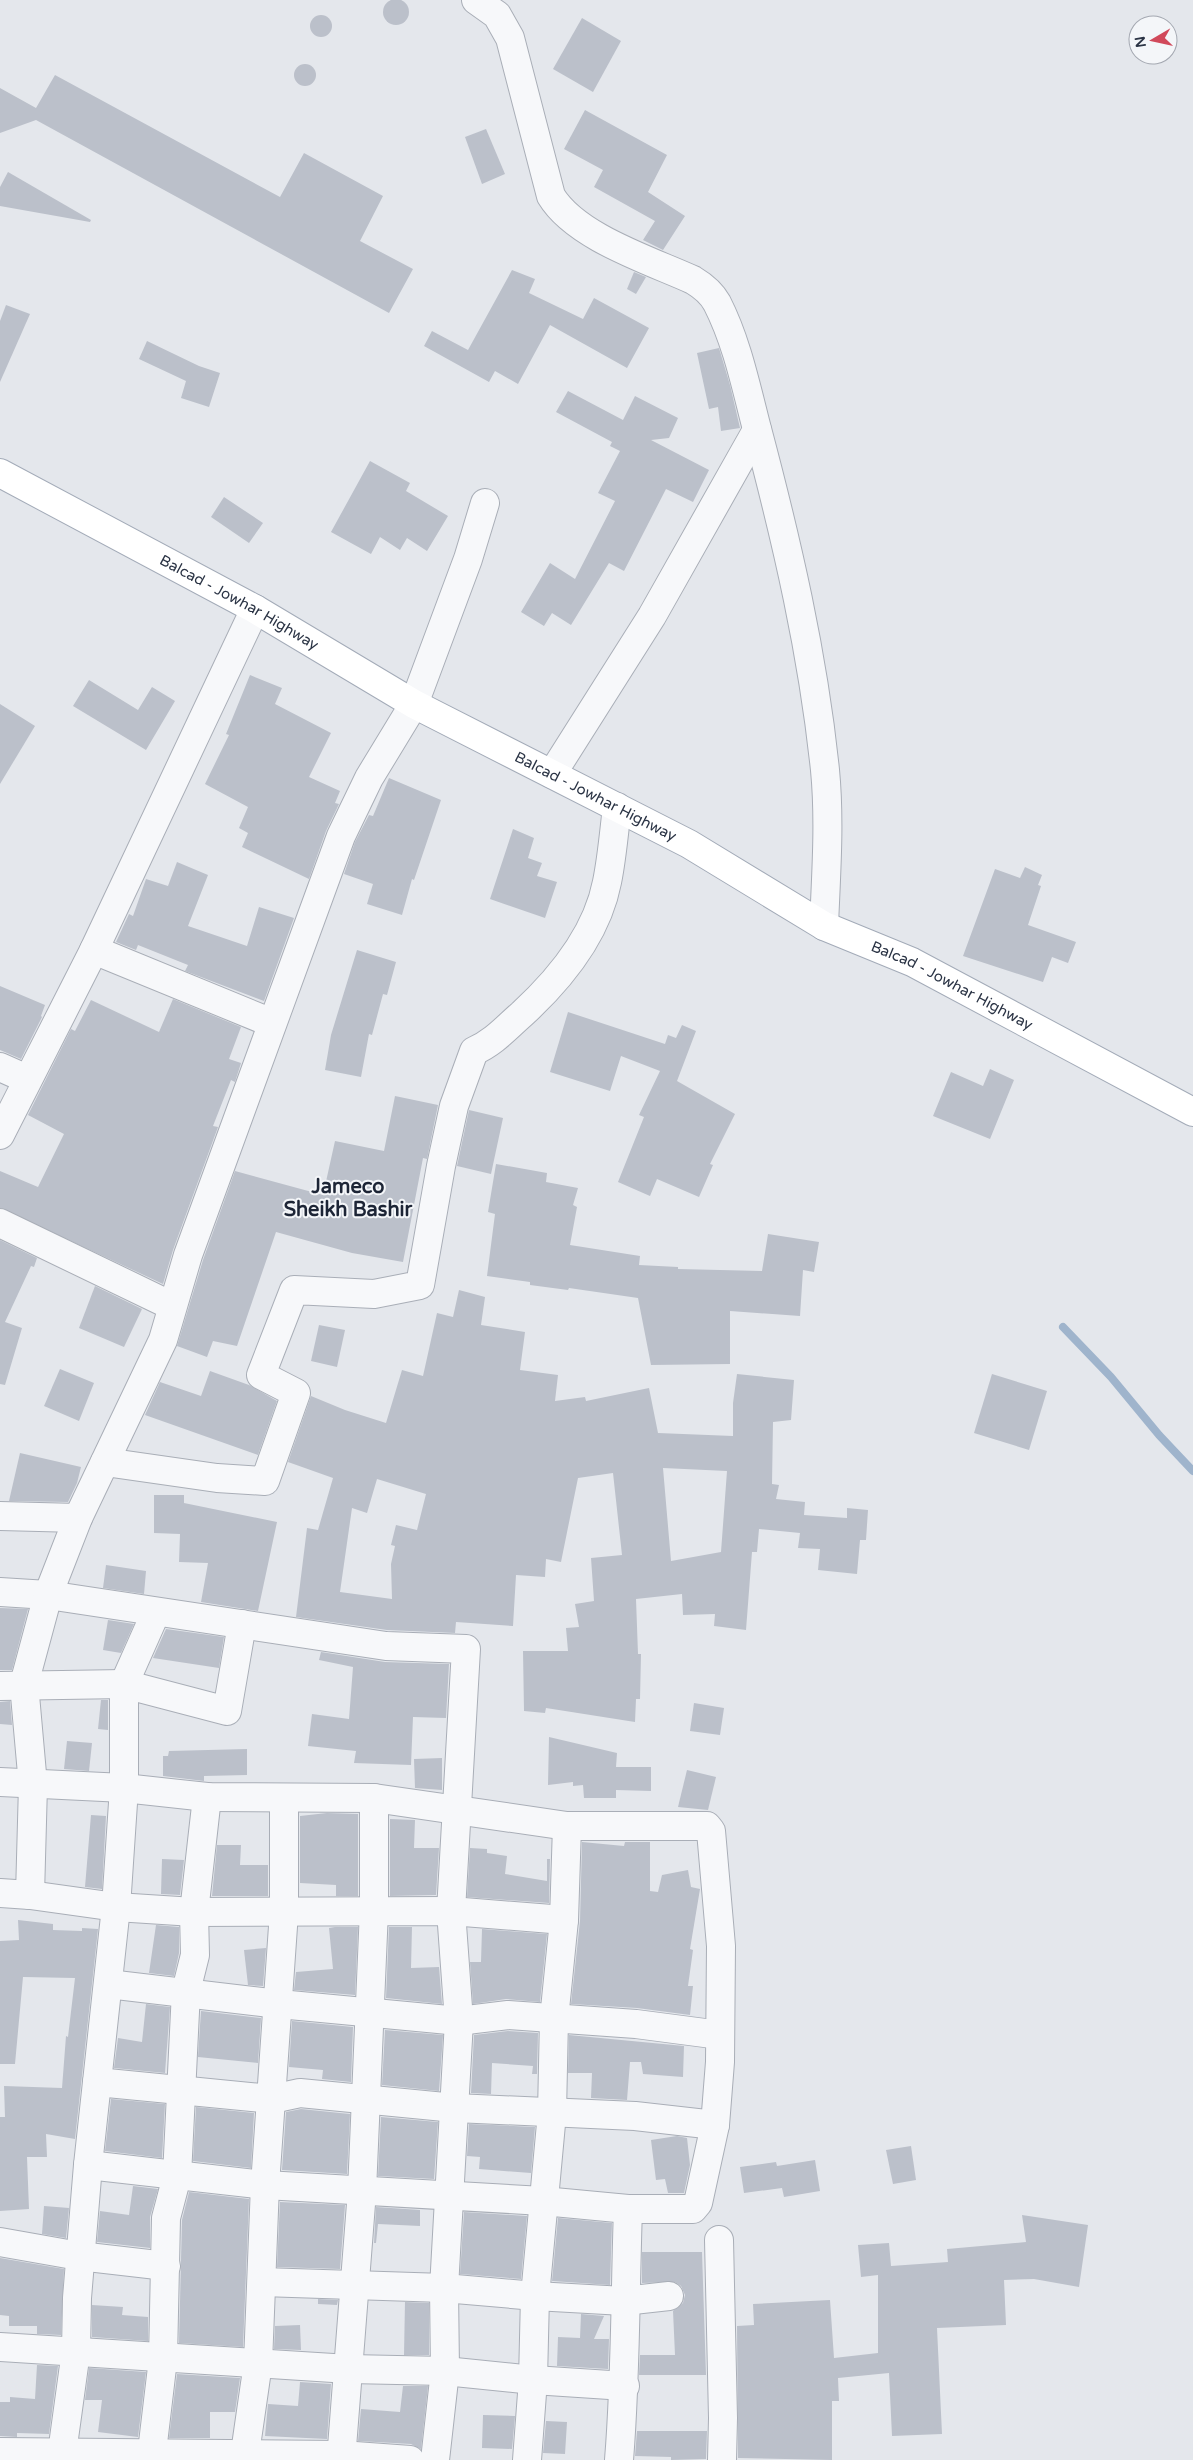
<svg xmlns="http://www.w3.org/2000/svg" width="1193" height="2460" viewBox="0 0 1193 2460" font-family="'Varela Round',sans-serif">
	<rect width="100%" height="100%" fill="#e4e7ec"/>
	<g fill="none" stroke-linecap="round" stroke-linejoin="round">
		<path stroke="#9fb4cc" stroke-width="8" d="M1063 1327 1111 1377 1159 1435 1193 1471"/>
	</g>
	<g fill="#bbc0ca" fill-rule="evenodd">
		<circle cx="396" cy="12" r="13"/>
		<circle cx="321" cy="26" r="11"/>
		<path d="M582 18 621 41 593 92 553 69Z"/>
		<circle cx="305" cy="75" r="11"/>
		<path d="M55 75 280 197 304 153 383 196 360 241 413 269 389 313 36 120 0 133V88L36 108Z"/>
		<path d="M585 110 667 155 648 192 685 216 663 250 643 240 655 221 594 187 603 170 564 149Z"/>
		<path d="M486 129 505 174 482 184 465 137Z"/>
		<path d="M8 172 91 220 90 222 0 206V187Z"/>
		<path d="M512 270 535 279 529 293 583 319 594 298 649 328 627 368 550 325 518 384 495 371 489 382 424 346 432 331 468 350Z"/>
		<path d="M634 272 646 277 636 294 627 289Z"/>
		<path d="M6 305 30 314 0 382V321Z"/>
		<path d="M147 341 199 366 220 373 209 407 181 398 186 381 139 359Z"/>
		<path d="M719 348 730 385 740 428 721 431 718 407 709 409 697 353Z"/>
		<path d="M568 391 623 420 635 396 678 418 669 438 651 440 709 470 693 502 666 489 624 571 609 563 571 625 552 613 544 626 521 612 550 563 575 579 615 501 598 493 620 451 610 446 612 442 556 412Z"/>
		<path d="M370 461 410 483 406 491 448 516 427 551 407 538 400 550 380 537 371 554 331 532Z"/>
		<path d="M224 497 263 523 249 543 211 517Z"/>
		<path d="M250 675 282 688 275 704 331 733 309 777 340 791 335 803 339 804 326 831 309 879 242 847 248 833 239 828 248 807 205 784 229 735 226 734Z"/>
		<path d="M89 680 138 710 152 687 175 701 146 750 73 706Z"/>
		<path d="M0 704 35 726 0 784Z"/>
		<path d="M389 778 441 800 414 880 412 879 402 915 367 904 373 884 344 874 355 842 369 815 373 816Z"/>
		<path d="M513 829 534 838 528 858 542 863 537 876 557 882 545 918 490 899Z"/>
		<path d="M177 862 208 875 188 926 247 946 259 907 294 918 264 1001 185 971 188 965 138 945 136 950 116 942 129 914 133 916 146 879 168 886Z"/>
		<path d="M1025 867 1042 875 1038 885 1041 886 1028 925 1076 942 1068 963 1052 957 1043 982 963 956 995 869 1020 878Z"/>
		<path d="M357 950 396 962 387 995 383 994 372 1035 369 1034 361 1077 325 1070 331 1035Z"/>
		<path d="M0 986 45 1005 41 1016 42 1017 21 1059 0 1050Z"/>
		<path d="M173 999 241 1027 229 1059 241 1063 235 1082 231 1080 213 1126 218 1127 173 1250 163 1284 0 1208V1171L38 1187 64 1134 28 1115 71 1029 75 1031 91 1000 159 1032Z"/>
		<path d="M568 1012 665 1044 668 1035 676 1038 682 1025 696 1031 677 1081 735 1114 710 1164 713 1165 699 1197 657 1179 650 1196 618 1182 644 1117 639 1115 660 1071 621 1056 610 1091 550 1072Z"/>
		<path d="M990 1069 1014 1080 990 1139 933 1116 951 1072 983 1086Z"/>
		<path d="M395 1096 438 1105 427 1159 423 1158 403 1262 352 1253 276 1232 237 1346 213 1341 207 1357 177 1346 203 1260 235 1171 323 1195 335 1141 384 1151Z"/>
		<path d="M469 1110 503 1118 491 1174 457 1166Z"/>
		<path d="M496 1164 547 1173 546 1182 578 1188 573 1205 577 1207 570 1245 640 1256 639 1265 678 1267V1269L762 1271 768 1234 819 1242 814 1272 803 1270 800 1316 730 1311V1364L651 1365 638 1298 569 1288 568 1290 530 1285V1282L487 1276 495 1214 488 1212Z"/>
		<path d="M0 1240 37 1258 34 1267 31 1266 5 1322 22 1328 5 1385 0 1384Z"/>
		<path d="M95 1286 142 1309 124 1347 79 1328Z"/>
		<path d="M459 1290 485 1297 481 1325 525 1332 520 1370 558 1375 555 1401 585 1397 586 1401 649 1388 658 1433 733 1436V1403L737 1374 794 1380 791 1420 773 1422 772 1484 779 1485 776 1499 805 1502 804 1515 847 1518V1508L868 1510 866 1540H860L857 1574 818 1570 820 1549 798 1548 800 1533 759 1529 757 1552H752L746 1630 714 1626 715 1614 683 1615 682 1594 636 1599 638 1654H641L640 1699H636L635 1722 546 1708 545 1713 524 1711 523 1651H568L566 1628 579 1627 575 1604 594 1601 591 1558 622 1555 613 1473 578 1478 561 1562 546 1559 545 1577 516 1575 513 1626 456 1622 455 1633 387 1630 296 1617 307 1528 318 1530 333 1478 288 1462 311 1396 345 1410 386 1423 402 1370 423 1376 437 1313 453 1317ZM663 1468 727 1471 721 1552 671 1561ZM377 1479 426 1494 417 1530 396 1525 391 1545 395 1546 391 1564 392 1599 340 1592 352 1508 367 1513Z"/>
		<path d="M319 1325 345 1330 337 1367 311 1361Z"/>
		<path d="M60 1369 94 1383 79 1421 44 1406Z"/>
		<path d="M210 1371 249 1385 277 1401 258 1455 145 1415 160 1382 201 1396Z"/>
		<path d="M992 1374 1047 1391 1029 1450 974 1433Z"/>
		<path d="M20 1453 81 1467 77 1483 68 1502 9 1501Z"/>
		<path d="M154 1495H184V1503L277 1522 258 1611 201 1602 208 1563 179 1562 180 1534 154 1533Z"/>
		<path d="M106 1565 146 1571 144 1594 103 1588Z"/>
		<path d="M0 1608 28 1609 12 1670H0Z"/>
		<path d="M108 1620 134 1624 121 1653 103 1650Z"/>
		<path d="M166 1629 224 1637 219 1668 153 1658Z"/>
		<path d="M321 1652 385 1662 449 1664 446 1718 413 1717 411 1765 354 1763 356 1751 308 1746 312 1714 349 1719 353 1667 319 1660Z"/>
		<path d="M101 1700H108V1730L98 1729Z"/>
		<path d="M10 1701 12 1725 0 1724V1702Z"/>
		<path d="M694 1703 724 1708 720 1735 690 1731Z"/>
		<path d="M549 1737 617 1753 616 1767H651V1791L616 1790V1798H584L583 1785 573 1786V1782L548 1785Z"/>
		<path d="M67 1741 92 1743 89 1771 64 1769Z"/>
		<path d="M247 1749V1775L204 1776V1781L163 1776V1756H168L169 1751Z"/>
		<path d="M442 1758V1790L415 1788 414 1759Z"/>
		<path d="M687 1770 716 1777 708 1810 678 1807Z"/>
		<path d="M327 1813 358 1814V1896H336V1885L300 1883V1816Z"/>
		<path d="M91 1815 106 1816 102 1889 85 1887Z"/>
		<path d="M390 1819 415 1820 414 1848H439L436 1895 390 1896Z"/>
		<path d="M582 1842 624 1846 625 1842H650V1891L658 1892 662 1875 688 1870 691 1887 700 1889 690 1949 693 1950 688 1986H693L690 2015 637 2008 571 2004 580 1921Z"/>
		<path d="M217 1845H241L240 1865H268V1896H212Z"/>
		<path d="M470 1848 487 1849V1853L507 1856 505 1874 547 1881V1859H550L549 1903 467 1897Z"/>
		<path d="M162 1859 184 1860 180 1895 161 1894Z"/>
		<path d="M18 1920 53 1924V1930L82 1931V1928L98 1929 75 2139 46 2134 47 2157H27L29 2209 0 2211V2117H5L4 2086 62 2088 66 2036 68 2037 75 1978 23 1977 15 2064H0V1941L19 1940Z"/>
		<path d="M156 1925 179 1927V1953L174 1976 149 1973Z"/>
		<path d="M335 1927H358L355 1995 294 1990 296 1972 333 1969 329 1928Z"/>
		<path d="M389 1927H412L411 1968 439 1967 442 2004 386 1998Z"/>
		<path d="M482 1929 547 1934 540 2002 506 1999 473 2004 470 1962H481Z"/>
		<path d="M266 1948 263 1986 248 1985 244 1950Z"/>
		<path d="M146 2004 170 2007 165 2073 114 2068 118 2038 142 2042Z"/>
		<path d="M201 2011 261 2018 258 2063 198 2057Z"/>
		<path d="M292 2021 353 2027 351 2082 322 2079 323 2070 289 2067Z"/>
		<path d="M385 2030 443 2035 439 2091 382 2085Z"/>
		<path d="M508 2031 538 2033 537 2074H532L533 2066 492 2063 491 2094 471 2093 474 2035Z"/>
		<path d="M569 2035 684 2046 683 2077 643 2074 641 2062H630L627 2100 591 2098 592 2073H568Z"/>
		<path d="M111 2099 165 2104 162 2158 105 2151Z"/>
		<path d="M196 2107 254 2113 251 2168 193 2161Z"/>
		<path d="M301 2109 350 2114 347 2174 282 2170 286 2112Z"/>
		<path d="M381 2117 438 2122 434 2179 378 2176Z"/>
		<path d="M469 2124 535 2127 531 2173 479 2169 480 2157 467 2156Z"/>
		<path d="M677 2136 687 2138 690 2165 684 2193H668L665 2179 656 2180 651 2140Z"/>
		<path d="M911 2146 916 2180 893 2184 886 2150Z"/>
		<path d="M815 2160 820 2191 784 2197 782 2188 744 2193 740 2167 776 2162 777 2166Z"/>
		<path d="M133 2186 158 2189 150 2217V2248L97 2242 100 2211 129 2215Z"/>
		<path d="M189 2192 249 2199 243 2347 179 2343 182 2220Z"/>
		<path d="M280 2202 345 2205 340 2269 277 2267Z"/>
		<path d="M44 2206 69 2208 66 2238 42 2234Z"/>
		<path d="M376 2207 420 2210V2226L378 2224 376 2243H374Z"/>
		<path d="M464 2212 527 2216 521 2279 460 2274Z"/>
		<path d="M1022 2215 1088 2225 1079 2287 1034 2279 1004 2280 1006 2325 937 2328 942 2434 892 2436 889 2373 838 2378 839 2401H832V2460L738 2458 737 2326 754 2325 753 2304 830 2300 834 2358 878 2353V2275L861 2277 858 2245 889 2243 891 2266 948 2262 947 2249 1026 2242Z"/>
		<path d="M558 2218 612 2223 610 2285 552 2281Z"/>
		<path d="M642 2252H702L706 2375H639L640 2355H675L673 2311 683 2303 685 2295 681 2286 675 2282 642 2283Z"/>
		<path d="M0 2258 64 2269 61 2335 37 2334V2326H9V2316L0 2315Z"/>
		<path d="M318 2299 338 2300 337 2305 318 2304Z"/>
		<path d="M405 2302 429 2303V2355H404Z"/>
		<path d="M92 2305 123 2307 122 2315 148 2317V2341L92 2337Z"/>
		<path d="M581 2314 604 2316 594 2339H609L608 2369 557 2366 558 2337 580 2338Z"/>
		<path d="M300 2325 301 2350 274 2349 275 2326Z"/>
		<path d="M37 2365 58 2366 49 2434 17 2433V2437L0 2436V2402H10V2397L35 2399Z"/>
		<path d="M89 2368 146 2372 138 2437 98 2432 102 2400H85Z"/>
		<path d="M177 2374 240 2378 235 2412H210V2438H169Z"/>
		<path d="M300 2382 331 2384 327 2439 265 2436 268 2404 298 2406Z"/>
		<path d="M403 2386H428L421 2449 411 2444 358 2441 361 2409 400 2412Z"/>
		<path d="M483 2415 515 2416 512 2449 482 2448Z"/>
		<path d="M546 2421 567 2422 565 2454 543 2453Z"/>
		<path d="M637 2431H707L706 2459 671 2460V2457L635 2456Z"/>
	</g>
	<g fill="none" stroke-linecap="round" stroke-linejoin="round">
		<defs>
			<g id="minor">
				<path d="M476 0 497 15 510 38 551 196C576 237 649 260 693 280 703 286 711 292 717 303 737 342 746 387 757 429 787 542 813 654 825 770 830 822 826 874 824 926"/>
				<path d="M552 774 652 616 757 430"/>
				<path d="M94 950 272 1023"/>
				<path d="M0 1067 27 1079"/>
				<path d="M0 1135 94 950 255 609"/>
				<path d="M0 1223 172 1306"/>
				<path d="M105 1462 217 1478 265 1481 296 1393 261 1375 294 1290 374 1294 420 1285 441 1166 454 1106 474 1051C493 1043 506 1028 522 1014 559 980 597 934 607 882 612 858 614 832 617 807"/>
				<path d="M0 1516 78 1518"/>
				<path d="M0 1592 48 1595 386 1646 466 1649 451 1911 459 2021 444 2288 445 2371 435 2460"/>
				<path d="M0 1686 124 1684 227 1711 242 1624"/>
				<path d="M0 1782 124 1788 207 1797 374 1798 567 1826H707L711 1831 721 1946 720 2062 715 2125 698 2203 693 2209H628L543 2201 265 2185 88 2165"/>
				<path d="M0 1893 30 1895 116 1907 194 1912 451 1911 564 1920"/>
				<path d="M30 1895 33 1785 24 1684 48 1595 78 1518 163 1340 188 1255 341 836 369 778 414 704 468 559 485 503"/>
				<path d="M108 1984 279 2004 459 2021 508 2015 636 2024 720 2035"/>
				<path d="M97 2082 272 2099 300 2093 455 2108 635 2116 715 2125"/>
				<path d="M719 2240 723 2418 722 2460"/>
				<path d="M0 2242 79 2256 166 2266"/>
				<path d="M262 2282 444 2288 535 2296 624 2301 669 2296"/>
				<path d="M0 2347 349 2369 445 2371 533 2380 625 2386"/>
				<path d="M0 2452 341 2455 410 2460"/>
				<path d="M61 2460 76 2351 77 2298 88 2165 116 1907 124 1788V1684L156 1612"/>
				<path d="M151 2460 163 2359 166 2218 177 2176 186 1991 195 1955 194 1912 207 1797"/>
				<path d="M244 2460 258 2363 265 2185 284 1912V1799"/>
				<path d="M341 2460 362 2191 374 1910V1798"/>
				<path d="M527 2460 533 2380 535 2296 552 2113 554 2019 564 1920 567 1826"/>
				<path d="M619 2460C626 2376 625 2292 628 2209"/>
			</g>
			<g id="major">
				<path id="s1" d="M0 473 255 609 414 704 689 844 824 926 912 962 1193 1112"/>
			</g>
		</defs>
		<use href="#minor" stroke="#a9aeb7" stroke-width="30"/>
		<use href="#major" stroke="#a3abb8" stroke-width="30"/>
		<use href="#minor" stroke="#f7f8fa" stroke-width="28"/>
		<use href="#major" stroke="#fff" stroke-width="28"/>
	</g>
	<g text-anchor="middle" stroke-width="4" stroke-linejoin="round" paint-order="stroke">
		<g font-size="15" fill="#2b3445" stroke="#f4f6f9">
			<text dy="5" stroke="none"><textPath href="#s1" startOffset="272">Balcad - Jowhar Highway</textPath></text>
			<text dy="5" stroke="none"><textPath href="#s1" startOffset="678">Balcad - Jowhar Highway</textPath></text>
			<text dy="5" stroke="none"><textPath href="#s1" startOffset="1082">Balcad - Jowhar Highway</textPath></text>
		</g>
		<g font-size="20" font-weight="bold" fill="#1d2536" stroke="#f4f6f9">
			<text x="348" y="1193">Jameco<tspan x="348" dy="23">Sheikh Bashir</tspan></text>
		</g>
	</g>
	<g transform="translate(1153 40) rotate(261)"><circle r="24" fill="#f4f6f9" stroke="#a4a8b1"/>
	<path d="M0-4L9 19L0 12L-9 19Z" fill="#d1495b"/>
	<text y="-8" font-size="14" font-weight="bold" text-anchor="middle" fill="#2b3445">N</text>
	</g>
</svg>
